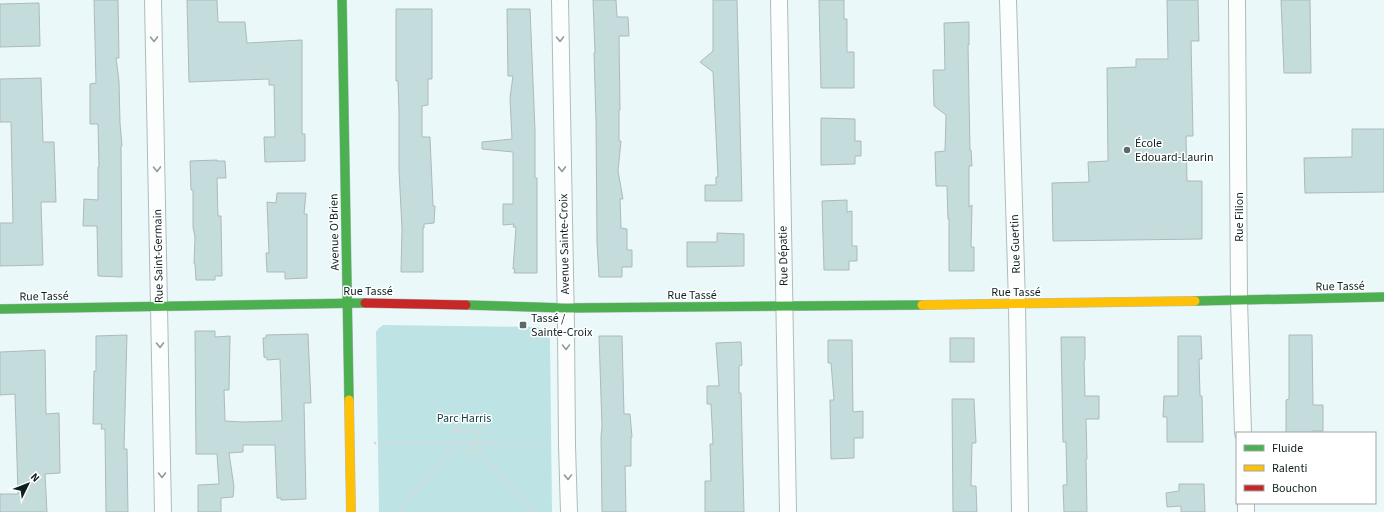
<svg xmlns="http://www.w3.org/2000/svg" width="1384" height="512" viewBox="0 0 1384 512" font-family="'Source Sans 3',sans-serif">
	<rect width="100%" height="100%" fill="#ebf8f9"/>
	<path fill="#bde3e4" d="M383 325 537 327C545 329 548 333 550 340L552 512H379L376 332 378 329Z"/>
	<g fill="#c4dcdc" stroke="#adbabb">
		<path d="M94 0H118L119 58H116L119 81 120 123 122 146H121L122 277 98 276 97 226H83L84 199 98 200V167H99L98 124H90V84L96 83Z"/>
		<path d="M187 0H217L218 22H245L247 43 302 40V134H305V161L265 162 264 137H275L274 85H269V79L189 82Z"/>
		<path d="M593 0H616L617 17H628L629 36H619L620 110H619V141H621L618 171 623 199H620L621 228 627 229V250H632V267H622V277H599L597 243 596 120 594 53H595Z"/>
		<path d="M713 0H737L742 201H705V185H716V177H718L713 72 700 62 713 51Z"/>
		<path d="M819 0H844V19H847V52H854V88H821Z"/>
		<path d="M1167 0H1198L1199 41H1191L1193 136H1186L1187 181H1202V239L1053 241 1052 183 1089 182 1088 162 1108 161 1107 68 1136 67V59H1168Z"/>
		<path d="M1281 0H1310L1311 73H1284Z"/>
		<path d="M39 3 40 46 0 47V4Z"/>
		<path d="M396 9H432V79H428V105L422 106V137H430L433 206H435L434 223 424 224V228H423V272H401L402 229 399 170V111L398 81H396Z"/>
		<path d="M507 9H530L535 131V178H537V273H514L515 269H513L516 227H513L514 224 503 225V204H513V152L482 149V142L512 139 510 98 513 76H508Z"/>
		<path d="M969 22V45H968L970 150H971L972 166H969V207L972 205 971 247H974V271H949V219H948L947 186H936L935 152 945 151 946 115 934 106 933 70H945L944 23Z"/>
		<path d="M41 78 43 142H54L56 202H41L43 265 0 266V223H13L11 122H0V79Z"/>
		<path d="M821 118 855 119V141H861V156H855V164L821 165Z"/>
		<path d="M1352 129H1384V192L1305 193 1304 158 1352 157Z"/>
		<path d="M217 160V161H225L226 178H217L218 216H221L222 276H215V280H196L195 264H194L195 237 193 227V190H191L190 161Z"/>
		<path d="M277 193H306L304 214H307V278L285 279V272H267L266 253H269L267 202 276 203Z"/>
		<path d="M847 200V212L852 211V246H857V261H849V270H824L822 201Z"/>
		<path d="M717 233 744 234V266L687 267V242H717Z"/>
		<path d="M195 331H215V337L230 336 229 390H224L225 421 242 422 282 421 280 359 267 360V358L264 357 263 338H266V335L308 334 311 403H304L306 499 281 500V498H277L275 445H243V452L229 453 234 487 233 497 221 498V512H198V485L219 484 217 454H196Z"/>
		<path d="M127 335 124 449H127L128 512H106L105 429H101L102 424H93L94 371H96V336Z"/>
		<path d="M1289 335H1312L1313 405H1323V431H1313V433H1286V400L1289 399Z"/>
		<path d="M599 336H622L624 414H630L632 437H631V466H625L626 512H602L601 437 602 427Z"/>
		<path d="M1178 336H1201L1202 359H1199L1200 396H1202L1203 442H1167V417H1163L1164 396H1178Z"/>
		<path d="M1061 337H1085V360L1084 361 1085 396H1099V419H1086L1087 459H1086L1087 512H1064L1063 485H1067L1066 442H1063Z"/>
		<rect x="950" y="338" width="24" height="24"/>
		<path d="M828 340H852L853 412 863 411V438H854V458L831 459 830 400H834L831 363H828Z"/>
		<path d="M741 342 742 365 739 366V393H741L744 512H705V481H711L710 444H713L711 404H707V386H719L716 343Z"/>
		<path d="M45 350 46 414 59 413 60 473 45 474 47 512H0V494H18L15 394 0 395V352Z"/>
		<path d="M952 399H974L976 443H972L971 486H976L977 512H953Z"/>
		<path d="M1179 484H1204L1205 512H1181V506L1167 507 1166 493 1179 491Z"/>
	</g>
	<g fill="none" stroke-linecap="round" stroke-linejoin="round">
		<defs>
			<g id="street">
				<path d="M153 0 163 512"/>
				<path d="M560 0 566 328 567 445 569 512"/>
				<path d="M779 0 788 512"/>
				<path d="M1008 0 1017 304 1020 512"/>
				<path d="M1237 0 1239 300 1243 433"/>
				<path d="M1246 503V512"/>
			</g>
			<g id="fast">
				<path d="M342 0 349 400"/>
				<path d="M1195 301 1384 297"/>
				<path d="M466 305 565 308 922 305"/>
				<path d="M0 309 365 303"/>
			</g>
			<g id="slow">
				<path d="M922 305 1195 301"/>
				<path d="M349 400 351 512"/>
			</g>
			<path id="jam" d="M365 303 466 305"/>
		</defs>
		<use href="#street" stroke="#aebcbc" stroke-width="18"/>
		<use href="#fast" stroke="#aebcbc" stroke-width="10"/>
		<use href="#slow" stroke="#aebcbc" stroke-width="10"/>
		<use href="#jam" stroke="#aebcbc" stroke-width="10"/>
		<g stroke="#d4d8d8" stroke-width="2.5" stroke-dasharray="2 2" stroke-linecap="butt">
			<path d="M485 421 480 427 479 432 480 452 534 512"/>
			<path d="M452 422 460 431 479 432"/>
			<path d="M451 431H460"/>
			<path d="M374 443H480L550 445"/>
			<path d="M473 443V453L475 460"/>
			<path d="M448 453 480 452"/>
			<path d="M398 512 448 453 449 443"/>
		</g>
		<use href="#street" stroke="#fcfefe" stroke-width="16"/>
		<use href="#fast" stroke="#4caf50" stroke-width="9"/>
		<use href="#slow" stroke="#ffc107" stroke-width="9"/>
		<use href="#jam" stroke="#c62828" stroke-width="9"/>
	</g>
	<defs><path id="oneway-chevron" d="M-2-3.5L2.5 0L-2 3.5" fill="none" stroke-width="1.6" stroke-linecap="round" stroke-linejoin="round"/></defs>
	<g stroke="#919a9a">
		<use href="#oneway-chevron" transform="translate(154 39) rotate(89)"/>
		<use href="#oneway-chevron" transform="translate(560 39) rotate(89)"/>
		<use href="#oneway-chevron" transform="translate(157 169) rotate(89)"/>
		<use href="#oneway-chevron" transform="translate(562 169) rotate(89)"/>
		<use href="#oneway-chevron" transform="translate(160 345) rotate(89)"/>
		<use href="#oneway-chevron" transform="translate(566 347) rotate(90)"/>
		<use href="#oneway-chevron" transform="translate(162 475) rotate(89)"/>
		<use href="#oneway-chevron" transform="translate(568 477) rotate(88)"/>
	</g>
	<g fill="#5b6b6b" stroke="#fff" stroke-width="1.5">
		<circle cx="1127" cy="150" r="4"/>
		<rect x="519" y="321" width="8" height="8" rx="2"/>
	</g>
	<g text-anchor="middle" stroke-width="3" stroke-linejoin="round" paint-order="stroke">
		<g font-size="12" fill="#0e1f1f" stroke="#fff" text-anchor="start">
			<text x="1135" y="147">École<tspan x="1135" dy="14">Edouard-Laurin</tspan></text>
			<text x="531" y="322">Tassé /<tspan x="531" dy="14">Sainte-Croix</tspan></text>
		</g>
		<g font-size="12" fill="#0e1f1f" stroke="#fff">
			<text transform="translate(1239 217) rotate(-90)" y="4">Rue Filion</text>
			<text transform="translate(334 232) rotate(-91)" y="4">Avenue O'Brien</text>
			<text transform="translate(564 244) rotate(-91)" y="4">Avenue Sainte-Croix</text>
			<text transform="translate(1015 244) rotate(-92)" y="4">Rue Guertin</text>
			<text transform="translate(158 256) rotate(-91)" y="4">Rue Saint-Germain</text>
			<text transform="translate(783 256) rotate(-91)" y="4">Rue Dépatie</text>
			<text transform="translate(1340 286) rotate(-1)" y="4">Rue Tassé</text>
			<text x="368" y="295">Rue Tassé</text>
			<text x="1016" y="296">Rue Tassé</text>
			<text x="692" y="299">Rue Tassé</text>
			<text transform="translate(44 296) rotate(-1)" y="4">Rue Tassé</text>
		</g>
		<g font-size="12" fill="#174344" stroke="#fff">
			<text x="464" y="422">Parc Harris</text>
		</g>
	</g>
	<rect x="1236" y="432" width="140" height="72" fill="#ffffff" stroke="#9fa5a5"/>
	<rect x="1244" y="445" width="20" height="6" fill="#4caf50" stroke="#9fa5a5"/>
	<text x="1272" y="452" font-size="12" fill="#0e1f1f">Fluide</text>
	<rect x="1244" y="465" width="20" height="6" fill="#ffc107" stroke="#9fa5a5"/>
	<text x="1272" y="472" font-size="12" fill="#0e1f1f">Ralenti</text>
	<rect x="1244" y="485" width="20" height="6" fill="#c62828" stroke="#9fa5a5"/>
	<text x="1272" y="492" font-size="12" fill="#0e1f1f">Bouchon</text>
	<g transform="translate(28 484) rotate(47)" stroke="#ffffff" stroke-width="3" paint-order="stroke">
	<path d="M0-3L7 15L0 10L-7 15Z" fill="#0e1f1f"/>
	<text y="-6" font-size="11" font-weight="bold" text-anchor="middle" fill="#0e1f1f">N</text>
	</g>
</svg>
